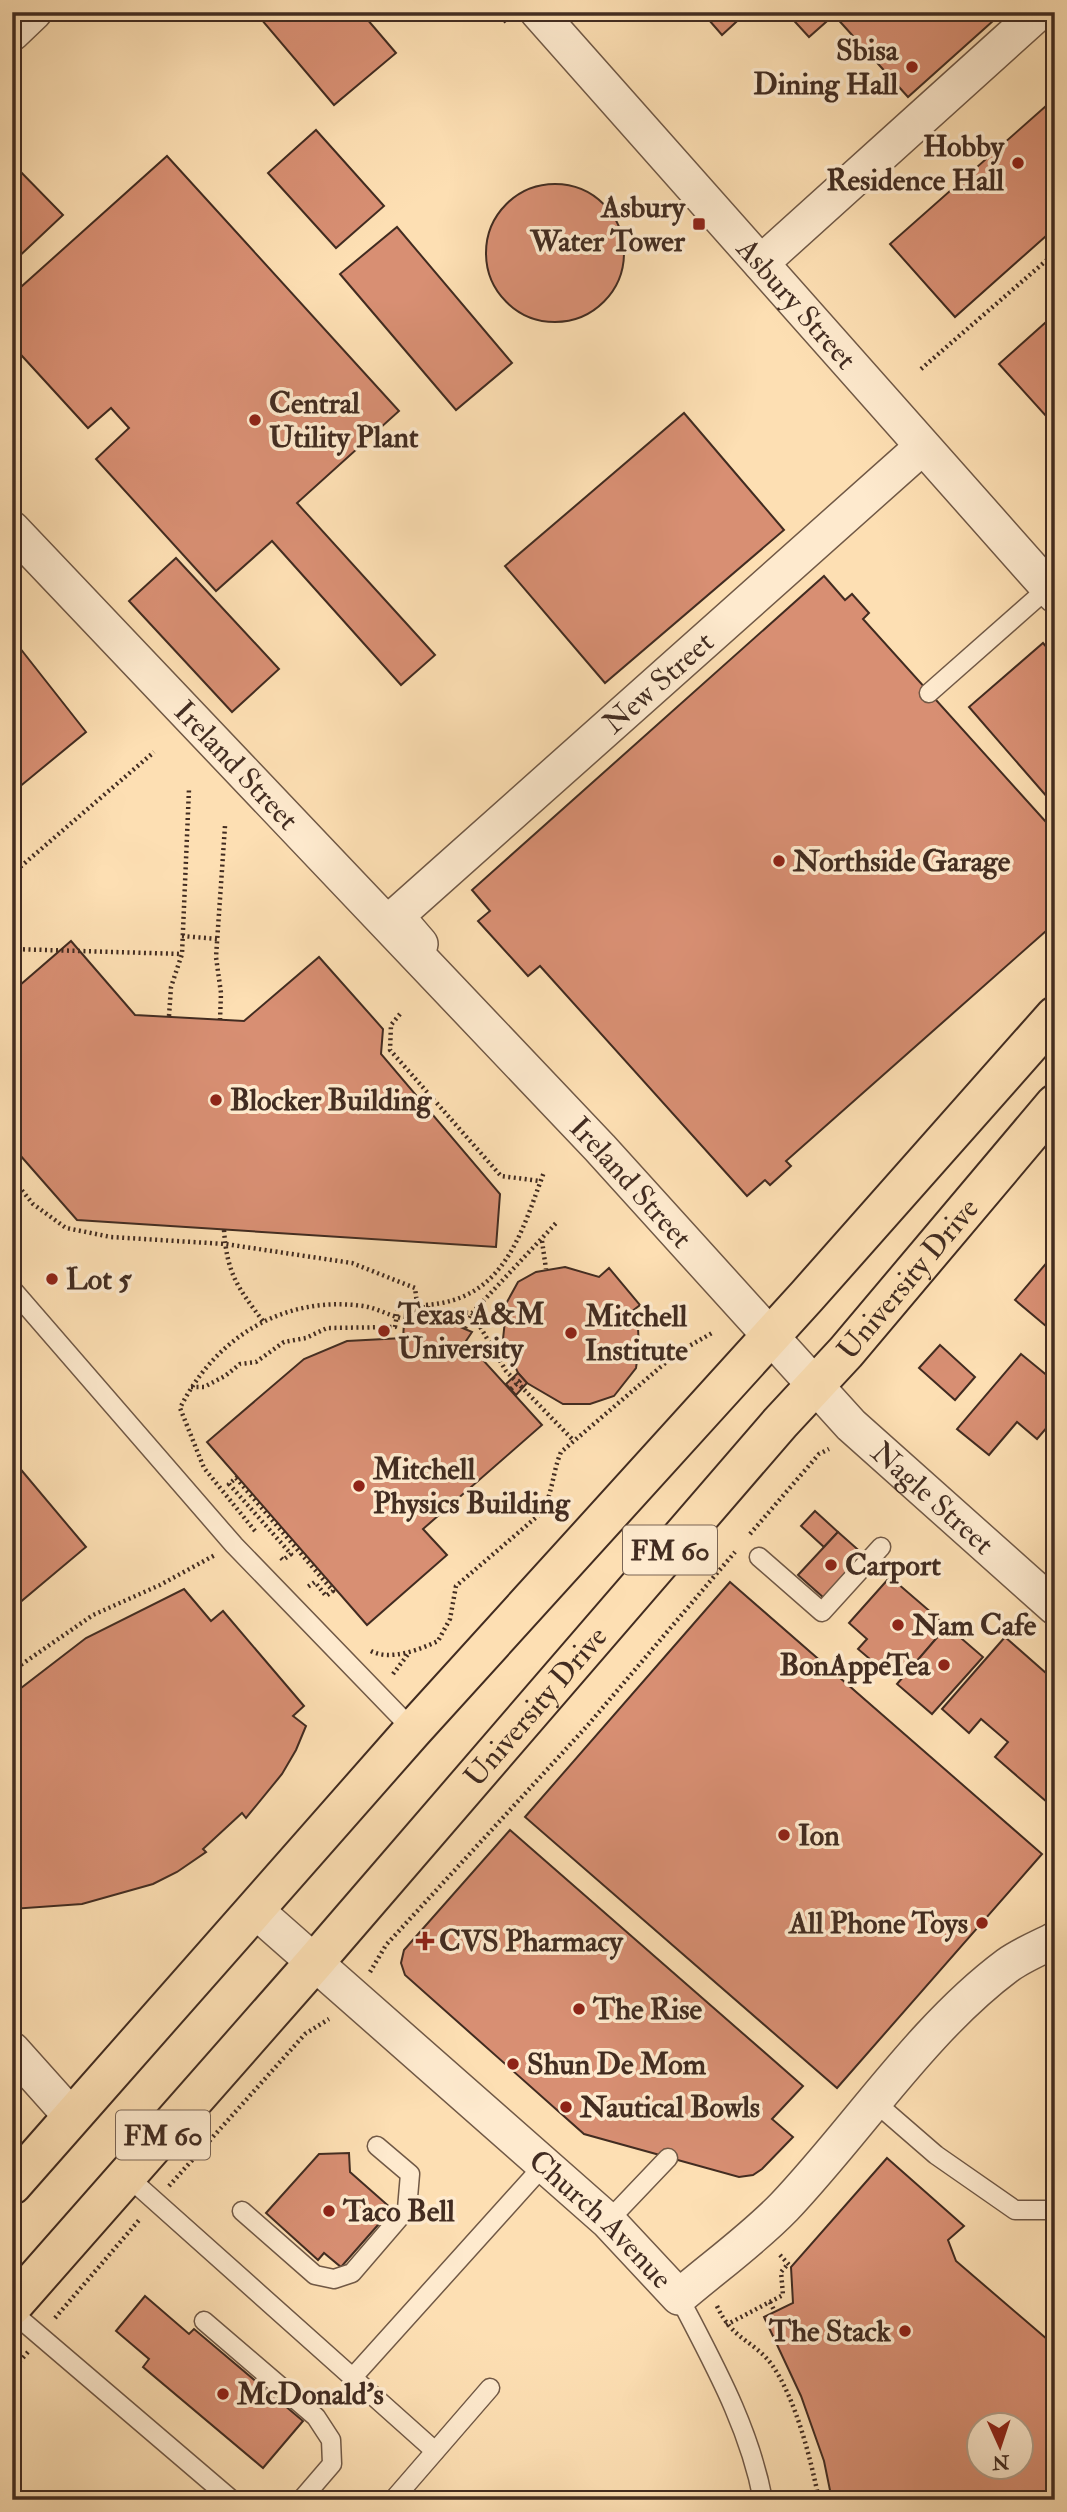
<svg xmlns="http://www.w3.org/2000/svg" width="1067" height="2512" viewBox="0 0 1067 2512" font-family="'IM FELL Double Pica',serif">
	<rect width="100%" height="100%" fill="#fddfb3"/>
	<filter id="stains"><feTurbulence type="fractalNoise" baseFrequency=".00286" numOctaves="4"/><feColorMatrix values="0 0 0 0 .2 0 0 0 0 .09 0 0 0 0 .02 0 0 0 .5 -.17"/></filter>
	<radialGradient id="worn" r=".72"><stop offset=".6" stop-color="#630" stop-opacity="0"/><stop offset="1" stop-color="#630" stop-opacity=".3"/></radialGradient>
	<g fill="#d88f73" stroke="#422c21" stroke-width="2" fill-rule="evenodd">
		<path d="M255 12H361L396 53 334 105Z"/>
		<path d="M702 12H747L722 35Z"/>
		<path d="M786 12H1003L908 97 834 15 809 37Z"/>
		<path d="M1055 98V228L955 317 890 244Z"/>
		<path d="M316 130 384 206 336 248 268 173Z"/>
		<path d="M167 156 399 411 297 503 435 655 401 685 272 541 216 591 96 459 129 428 111 408 88 428 12 345V295Z"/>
		<path d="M13 164 63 215 12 263V165Z"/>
		<circle cx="555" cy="253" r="69"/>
		<path d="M397 227 512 363 456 410 340 274Z"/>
		<path d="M1055 314V426L999 364Z"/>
		<path d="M684 413 784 530 605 683 505 566Z"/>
		<path d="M176 558 279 669 232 712 129 601Z"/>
		<path d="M824 576 845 600 852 594 869 613 863 619 1055 832V923L786 1161 791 1166 770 1185 765 1180 747 1196 540 966 528 976 478 921 490 911 472 890Z"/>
		<path d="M12 638 86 732 12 793Z"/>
		<path d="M1043 643 1055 657V806L969 707Z"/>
		<path d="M71 941 135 1015 244 1021 319 957 383 1029 381 1054 500 1194 496 1247 77 1220 12 1146V992Z"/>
		<path d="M1055 1253V1330L1053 1332 1015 1300Z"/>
		<path d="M565 1267 599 1277 609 1268 640 1305 631 1312 638 1328 639 1347 636 1368 614 1396 590 1404H563L527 1383 518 1373 503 1339 507 1302 518 1282 536 1272Z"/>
		<path d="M405 1310 430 1314 472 1332 462 1347 483 1360 542 1425 423 1529 447 1555 367 1625 207 1442 304 1359 347 1341 403 1338Z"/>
		<path d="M940 1345 975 1377 955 1400 919 1368Z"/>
		<path d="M1021 1354 1055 1382V1418L1037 1439 1017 1422 989 1455 957 1429Z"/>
		<path d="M518 1373 527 1383 516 1395 506 1384Z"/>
		<path d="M12 1459 86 1547 12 1609Z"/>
		<path d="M815 1511 838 1532 824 1547 801 1526Z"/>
		<path d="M838 1532 864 1555 824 1598 798 1575Z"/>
		<path d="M890 1577 947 1626 906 1674 892 1662 884 1671 858 1649 867 1639 849 1623Z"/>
		<path d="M730 1582 1042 1854 837 2088 525 1817Z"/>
		<path d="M184 1589 211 1621 223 1611 304 1706 293 1716 306 1726 296 1750 282 1774 246 1818 242 1813 203 1849 206 1852 177 1872 153 1884 82 1904 12 1909V1695L86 1638Z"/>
		<path d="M947 1626 983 1657 932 1714 897 1684Z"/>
		<path d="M1005 1637 1055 1681V1809L995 1757 1008 1742 981 1719 969 1733 942 1709Z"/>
		<path d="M510 1830 803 2086 772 2119 793 2137 762 2169 753 2175 739 2177 584 2134 405 1975 401 1963 404 1950Z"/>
		<path d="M349 2153 350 2172 392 2209 341 2267 324 2253 318 2260 266 2213 319 2154Z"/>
		<path d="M887 2158 964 2226 948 2240 956 2261 1055 2346V2500H832L824 2461 801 2396 764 2317 793 2303 791 2267ZM979 2424H1021V2466H979Z"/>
		<path d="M145 2296 189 2334 194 2329 303 2421 263 2468 143 2367 149 2359 116 2331Z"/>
	</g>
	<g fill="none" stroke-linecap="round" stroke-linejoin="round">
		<defs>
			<g id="service">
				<path d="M929 693 1048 588"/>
				<path d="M12 1289 234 1545 413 1730"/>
				<path d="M759 1557 822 1612 881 1547"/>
				<path d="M876 2103 936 2155 1015 2210H1055"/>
				<path d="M127 2176 435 2451"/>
				<path d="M242 2211 315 2275 334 2279 352 2273 407 2209 410 2174 377 2146"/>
				<path d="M608 2221 668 2158"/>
				<path d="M679 2297C713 2363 749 2426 763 2500"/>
				<path d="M12 2312 232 2500"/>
				<path d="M204 2321 316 2417 331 2440 332 2464 301 2500"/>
				<path d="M353 2377 544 2165"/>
				<path d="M393 2500 490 2388"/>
			</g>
			<g id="minor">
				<path id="s1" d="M538 12 1055 595"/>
				<path d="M12 33 34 12"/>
				<path d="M761 263 1039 12"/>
				<path id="s2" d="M12 529 600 1148 851 1425 1055 1607"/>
				<path id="s3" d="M420 944 396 916 921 448"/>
				<path id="s4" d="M255 1910 608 2221 679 2297C714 2267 752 2240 784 2207 858 2129 922 2029 1008 1965 1022 1955 1039 1948 1055 1940"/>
				<path d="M12 2050 72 2117"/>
			</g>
			<g id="primary">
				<path d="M12 2185 413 1730 807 1296 1055 1016"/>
				<path id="s5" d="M12 2306 314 1963 780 1423 846 1352 1055 1104"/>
			</g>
		</defs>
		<use href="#service" stroke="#715946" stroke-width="21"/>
		<use href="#minor" stroke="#715946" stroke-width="38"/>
		<use href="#primary" stroke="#422c21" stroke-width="42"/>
		<g stroke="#422c21" stroke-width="4.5" stroke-dasharray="2 3.5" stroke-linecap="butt">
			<path d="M498 12 507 23"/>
			<path d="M921 369 1055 253"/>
			<path d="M12 874 154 752"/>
			<path d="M182 936 218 939"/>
			<path d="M12 949 182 954"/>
			<path d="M400 1014 391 1025 390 1050 501 1176 540 1181"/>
			<path d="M169 1016 171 987 182 954 189 789"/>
			<path d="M220 1020 221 993 216 957 225 826"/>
			<path d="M12 1188H20L33 1204 66 1228 111 1237 225 1244 352 1263 415 1288 418 1311"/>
			<path d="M224 1230C227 1273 237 1287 263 1321"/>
			<path d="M542 1241 546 1269"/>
			<path d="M426 1305C504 1300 521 1234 544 1172"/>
			<path d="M472 1313 506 1371 574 1441"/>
			<path d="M450 1322 456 1311"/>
			<path d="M465 1328 472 1313"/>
			<path d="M191 1387H204L225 1376 240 1364 256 1362 284 1342 306 1338 327 1328 395 1327 399 1302 442 1311 472 1313 557 1222"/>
			<path d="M511 1389 523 1378"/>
			<path d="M255 1531 204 1468 180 1408C215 1338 283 1295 363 1306 377 1308 390 1316 404 1319"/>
			<path d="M750 1534 819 1454 829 1449"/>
			<path d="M281 1558 283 1560 291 1554 229 1484 236 1478 333 1591 326 1596 315 1582 306 1588"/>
			<path d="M371 1651C390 1661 419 1650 438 1641L450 1619 456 1586 540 1514C553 1496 552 1473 561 1452L677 1353 712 1333"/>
			<path d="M12 1671 93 1615 160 1585 215 1555"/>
			<path d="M393 1674 409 1653"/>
			<path d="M370 1972 386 1945 588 1725 735 1552"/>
			<path d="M169 2186 305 2034 329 2019"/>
			<path d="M780 2255 791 2267"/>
			<path d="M770 2302 775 2312"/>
			<path d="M717 2306C732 2340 755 2341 772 2365 796 2399 811 2460 819 2500"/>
			<path d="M55 2318 140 2219"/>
			<path d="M726 2325 783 2295 781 2272 788 2264"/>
			<path d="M12 2370 28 2352"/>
		</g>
		<use href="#service" stroke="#feeace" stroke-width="18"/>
		<use href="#minor" stroke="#feeace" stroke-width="35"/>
		<use href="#primary" stroke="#fddfb3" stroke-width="38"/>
	</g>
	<g fill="#8f2418" stroke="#feeace" stroke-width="2.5">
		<circle cx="912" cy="67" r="7"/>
		<circle cx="1018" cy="163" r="7"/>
		<rect x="692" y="217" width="14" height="14" rx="3.5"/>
		<circle cx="255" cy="420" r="7"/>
		<circle cx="779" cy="861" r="7"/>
		<circle cx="216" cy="1100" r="7"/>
		<circle cx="52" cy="1279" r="7"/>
		<circle cx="384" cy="1331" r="7"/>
		<circle cx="571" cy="1333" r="7"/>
		<circle cx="359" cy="1486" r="7"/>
		<circle cx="831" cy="1565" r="7"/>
		<circle cx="898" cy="1625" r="7"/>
		<circle cx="944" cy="1665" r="7"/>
		<circle cx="784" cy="1835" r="7"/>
		<circle cx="982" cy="1923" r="7"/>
		<path d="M421.5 1930.5h7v7h7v7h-7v7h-7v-7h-7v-7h7z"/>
		<circle cx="579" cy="2009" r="7"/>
		<circle cx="513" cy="2064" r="7"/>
		<circle cx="566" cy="2107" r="7"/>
		<circle cx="329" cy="2211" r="7"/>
		<circle cx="905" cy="2331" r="7"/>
		<circle cx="223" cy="2394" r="7"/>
	</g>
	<g text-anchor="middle" stroke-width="7" stroke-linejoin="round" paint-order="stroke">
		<g fill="#feeace" stroke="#7a6555" stroke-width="2">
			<rect x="623" y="1525.5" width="94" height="49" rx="5"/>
			<rect x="116" y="2110.5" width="94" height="49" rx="5"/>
		</g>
		<g font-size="28" font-weight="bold" fill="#422c21">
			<text x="670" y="1560">FM 60</text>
			<text x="163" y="2145">FM 60</text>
		</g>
		<g font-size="30" font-weight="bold" fill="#422c21" stroke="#feeace" text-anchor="start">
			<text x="898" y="60" text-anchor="end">Sbisa<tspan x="898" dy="34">Dining Hall</tspan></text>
			<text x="1004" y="156" text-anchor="end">Hobby<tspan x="1004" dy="34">Residence Hall</tspan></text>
			<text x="685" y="217" text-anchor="end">Asbury<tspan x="685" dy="34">Water Tower</tspan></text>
			<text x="269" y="413">Central<tspan x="269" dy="34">Utility Plant</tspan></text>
			<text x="793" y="871">Northside Garage</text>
			<text x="230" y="1110">Blocker Building</text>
			<text x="66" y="1289">Lot 5</text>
			<text x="398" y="1324">Texas A&amp;M<tspan x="398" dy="34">University</tspan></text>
			<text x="585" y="1326">Mitchell<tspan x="585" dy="34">Institute</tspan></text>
			<text x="373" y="1479">Mitchell<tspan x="373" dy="34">Physics Building</tspan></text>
			<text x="845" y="1575">Carport</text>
			<text x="912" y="1635">Nam Cafe</text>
			<text x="930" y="1675" text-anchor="end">BonAppeTea</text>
			<text x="798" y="1845">Ion</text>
			<text x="968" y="1933" text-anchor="end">All Phone Toys</text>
			<text x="439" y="1951">CVS Pharmacy</text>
			<text x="593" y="2019">The Rise</text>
			<text x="527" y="2074">Shun De Mom</text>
			<text x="580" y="2117">Nautical Bowls</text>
			<text x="343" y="2221">Taco Bell</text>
			<text x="891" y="2341" text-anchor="end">The Stack</text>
			<text x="237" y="2404">McDonald's</text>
		</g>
		<g font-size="30" fill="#422c21" stroke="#feeace">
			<text dy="10" stroke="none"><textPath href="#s1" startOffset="390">Asbury Street</textPath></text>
			<text dy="10" stroke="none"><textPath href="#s3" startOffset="388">New Street</textPath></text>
			<text dy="10" stroke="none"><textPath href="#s2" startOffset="326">Ireland Street</textPath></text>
			<text dy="10" stroke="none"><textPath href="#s2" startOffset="900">Ireland Street</textPath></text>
			<text dy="10" stroke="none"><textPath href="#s5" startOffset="1363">University Drive</textPath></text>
			<text dy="10" stroke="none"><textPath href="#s2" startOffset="1337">Nagle Street</textPath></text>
			<text dy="10" stroke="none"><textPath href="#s5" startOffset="796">University Drive</textPath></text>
			<text dy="10" stroke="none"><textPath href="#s4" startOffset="464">Church Avenue</textPath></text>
		</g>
	</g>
	<rect width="1067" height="2512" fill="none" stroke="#fddfb3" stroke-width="42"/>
	<rect x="14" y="14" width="1039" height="2484" fill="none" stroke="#422c21" stroke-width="3.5"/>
	<rect x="21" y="21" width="1025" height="2470" fill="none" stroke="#422c21" stroke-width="2"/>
	<g transform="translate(1000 2446) rotate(177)"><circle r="33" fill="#feeace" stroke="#b39e89" stroke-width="2"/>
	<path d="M0-5L12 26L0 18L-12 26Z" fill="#8f2418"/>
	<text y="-10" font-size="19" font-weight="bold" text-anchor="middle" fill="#422c21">N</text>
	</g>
	<rect width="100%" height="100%" filter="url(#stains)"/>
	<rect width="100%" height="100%" fill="url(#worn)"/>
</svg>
